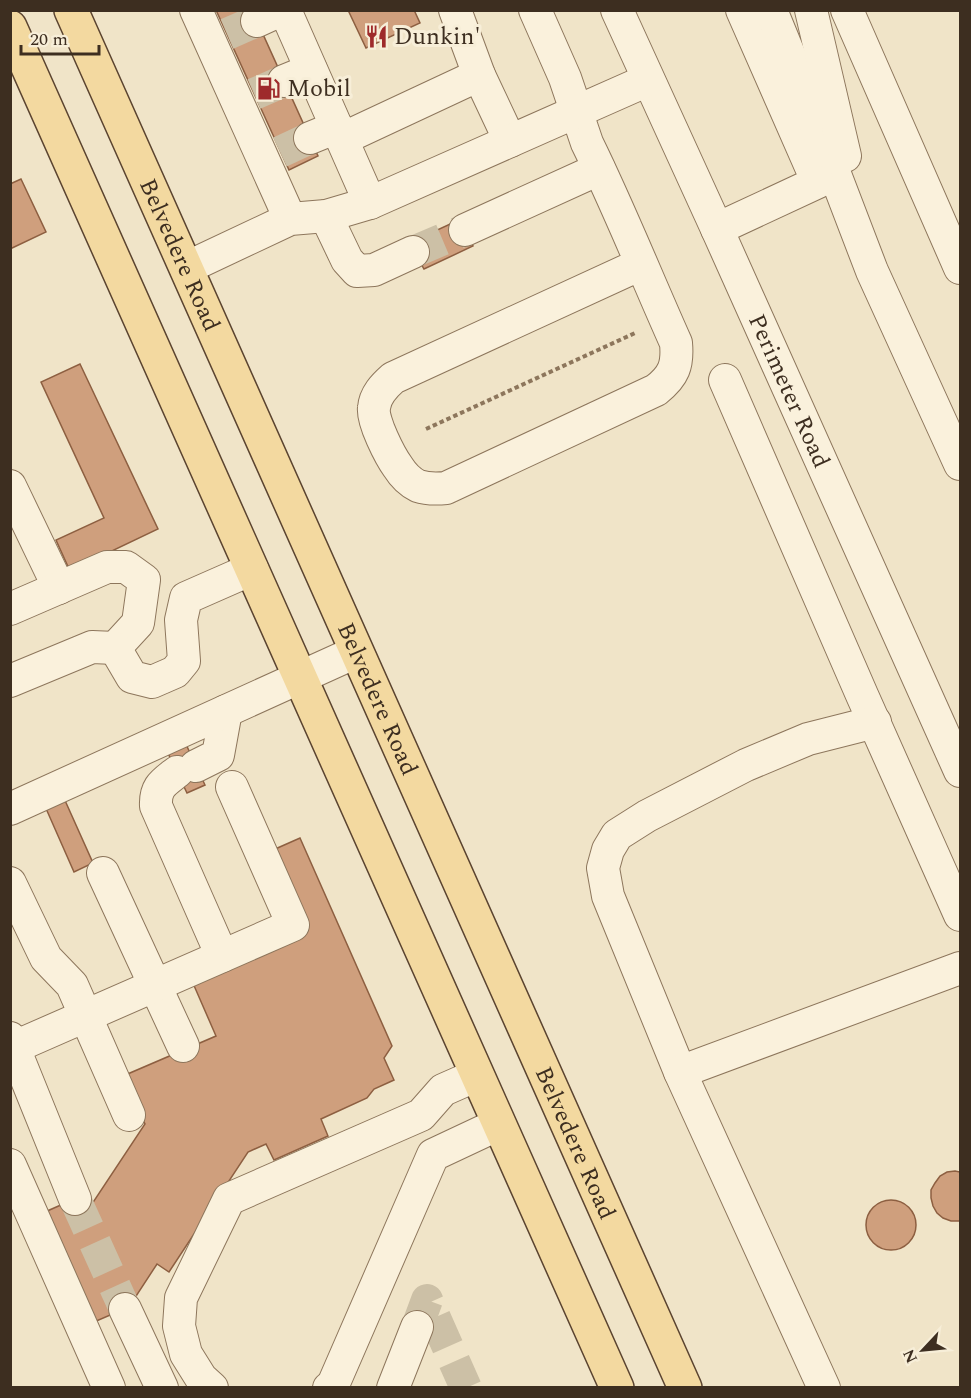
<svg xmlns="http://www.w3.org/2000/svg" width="971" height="1398" viewBox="0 0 971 1398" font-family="Spectral,serif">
	<rect width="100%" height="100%" fill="#f0e4c8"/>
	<g fill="#cf9f7d" stroke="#8d5f41" stroke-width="1.5">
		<path d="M216 10H252L318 156 289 170Z"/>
		<path d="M348 10H414L420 23 366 48Z"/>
		<path d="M21 179 46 232 10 249V184Z"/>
		<path d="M461 219 473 246 424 269 409 243Z"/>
		<path d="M80 364 158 529 70 571 56 540 104 518 41 382Z"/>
		<path d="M184 740 205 785 187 793 166 749Z"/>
		<path d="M63 796 93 863 74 872 44 804Z"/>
		<path d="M300 838 392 1046 384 1058 394 1080 374 1089 367 1098 321 1119 328 1136 274 1160 266 1144 248 1152 169 1272 157 1264 129 1307 94 1322 45 1212 81 1196 92 1204 145 1124 123 1076 216 1036 192 981 308 930 273 850Z"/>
		<path d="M955 1171 960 1172V1221H951L943 1218 937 1213 933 1206 931 1198V1190L935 1183 940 1176 947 1172Z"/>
		<circle cx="891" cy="1225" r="25"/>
	</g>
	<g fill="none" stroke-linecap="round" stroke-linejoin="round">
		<g stroke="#ccc0a6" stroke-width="32" stroke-dasharray="32 16" stroke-linecap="butt">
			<path d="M227 34 257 21"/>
			<path d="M254 94 284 81"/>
			<path d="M280 152 310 138"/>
			<path d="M413 252 465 230"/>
			<path d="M75 1199 125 1309"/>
			<path d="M417 1327 427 1300 466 1388"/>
		</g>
		<defs>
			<g id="minor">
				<path d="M196 10 290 219"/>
				<path d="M285 10 370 203"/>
				<path d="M455 10 479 75 510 141"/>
				<path d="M535 10 565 78 587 143C619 208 646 276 676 343 678 365 674 376 656 390L446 488C437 489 427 489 418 486 410 482 403 475 398 467 390 456 372 421 374 408 375 395 384 386 393 378L641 264"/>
				<path id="s1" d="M617 10 717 229 960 771"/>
				<path d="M742 10 811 167"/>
				<path d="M771 10 789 54 872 271 960 464"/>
				<path d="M811 10 845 156"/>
				<path d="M847 10 960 268"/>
				<path d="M257 21 281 10"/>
				<path d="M284 81 311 70"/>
				<path d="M310 138 337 127"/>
				<path d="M342 139 479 75"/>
				<path d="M326 216 347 260 357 271 374 270 413 252"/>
				<path d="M717 229 818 182"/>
				<path d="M465 230 599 169"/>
				<path d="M186 268 290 219 326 216 370 203 648 80"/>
				<path d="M725 380 862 695 960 915"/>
				<path d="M10 486 59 588"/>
				<path d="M10 609 107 567H126L144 580 138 623 115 648"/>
				<path d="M115 648 132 677 152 682 175 672 184 661 181 620 186 598 252 569"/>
				<path d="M10 681 92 647 115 648"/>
				<path d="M196 766 218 755 226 711"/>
				<path d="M177 772C163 783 155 787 156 806L222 956"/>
				<path d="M10 809 356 652"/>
				<path d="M103 873 183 1046"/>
				<path d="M10 883 46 958 72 985 129 1115"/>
				<path d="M10 1038 75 1199"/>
				<path d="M10 1049 293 925 232 787"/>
				<path d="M680 1072 608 896 603 868 608 850 617 835 647 816 746 765 808 739 875 722"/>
				<path d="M10 1165 109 1388"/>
				<path d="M125 1309 162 1388"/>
				<path d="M212 1388 201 1378 186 1354 179 1326 181 1298 229 1199 421 1115 443 1090 477 1075"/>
				<path d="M329 1388 333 1385 433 1155 499 1124"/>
				<path d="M393 1388 417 1327"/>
				<path d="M824 1388 680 1072 960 968"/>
			</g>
			<g id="major">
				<path id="s2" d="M71 10 685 1388"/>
				<path d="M10 27 617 1388"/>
			</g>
		</defs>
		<use href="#minor" stroke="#8d765c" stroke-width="34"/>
		<use href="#major" stroke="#5b4430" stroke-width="36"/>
		<path stroke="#8d765c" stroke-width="4" stroke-dasharray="4.5 3" stroke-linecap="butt" d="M426 429 635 333"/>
		<use href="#minor" stroke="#faf1dc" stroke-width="32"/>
		<use href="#major" stroke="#f3d9a0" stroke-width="33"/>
	</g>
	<defs>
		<symbol id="restaurant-bare" viewBox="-9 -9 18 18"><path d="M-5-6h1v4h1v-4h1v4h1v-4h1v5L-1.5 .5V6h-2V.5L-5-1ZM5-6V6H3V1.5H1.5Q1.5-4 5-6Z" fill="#9e2a2b" stroke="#f7eed8" stroke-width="2.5" paint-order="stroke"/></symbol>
		<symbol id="fuel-bare" viewBox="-9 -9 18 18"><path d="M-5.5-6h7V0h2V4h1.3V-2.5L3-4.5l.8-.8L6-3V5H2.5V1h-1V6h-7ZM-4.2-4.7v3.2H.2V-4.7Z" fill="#9e2a2b" stroke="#f7eed8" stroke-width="2.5" paint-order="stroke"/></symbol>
	</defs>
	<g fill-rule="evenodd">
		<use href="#restaurant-bare" x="360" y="20" width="33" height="33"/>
		<use href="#fuel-bare" x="252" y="72" width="33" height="33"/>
	</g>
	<g text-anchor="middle" stroke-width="6" stroke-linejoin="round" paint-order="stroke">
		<g font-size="24" fill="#3d2e20" stroke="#f7eed8" text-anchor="start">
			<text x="394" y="44">Dunkin'</text>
			<text x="287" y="96">Mobil</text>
		</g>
		<g font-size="24" fill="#3d2e20" stroke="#f7eed8">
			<text dy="8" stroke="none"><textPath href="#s2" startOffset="268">Belvedere Road</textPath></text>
			<text dy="8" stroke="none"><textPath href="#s1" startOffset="418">Perimeter Road</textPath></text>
			<text dy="8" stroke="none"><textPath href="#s2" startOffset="754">Belvedere Road</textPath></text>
			<text dy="8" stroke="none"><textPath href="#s2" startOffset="1240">Belvedere Road</textPath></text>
		</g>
	</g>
	<rect width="971" height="1398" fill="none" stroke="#3d2e20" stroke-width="24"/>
	<g transform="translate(923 1350) rotate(244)" stroke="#f7eed8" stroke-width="4.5" paint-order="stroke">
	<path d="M0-4.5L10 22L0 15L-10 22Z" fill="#3d2e20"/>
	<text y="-9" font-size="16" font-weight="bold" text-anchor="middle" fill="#3d2e20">N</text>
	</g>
	<path d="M21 45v9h78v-9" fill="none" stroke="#3d2e20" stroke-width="3"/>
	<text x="30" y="45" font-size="18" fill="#3d2e20" stroke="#f7eed8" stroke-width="4.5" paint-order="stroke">20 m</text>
</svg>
